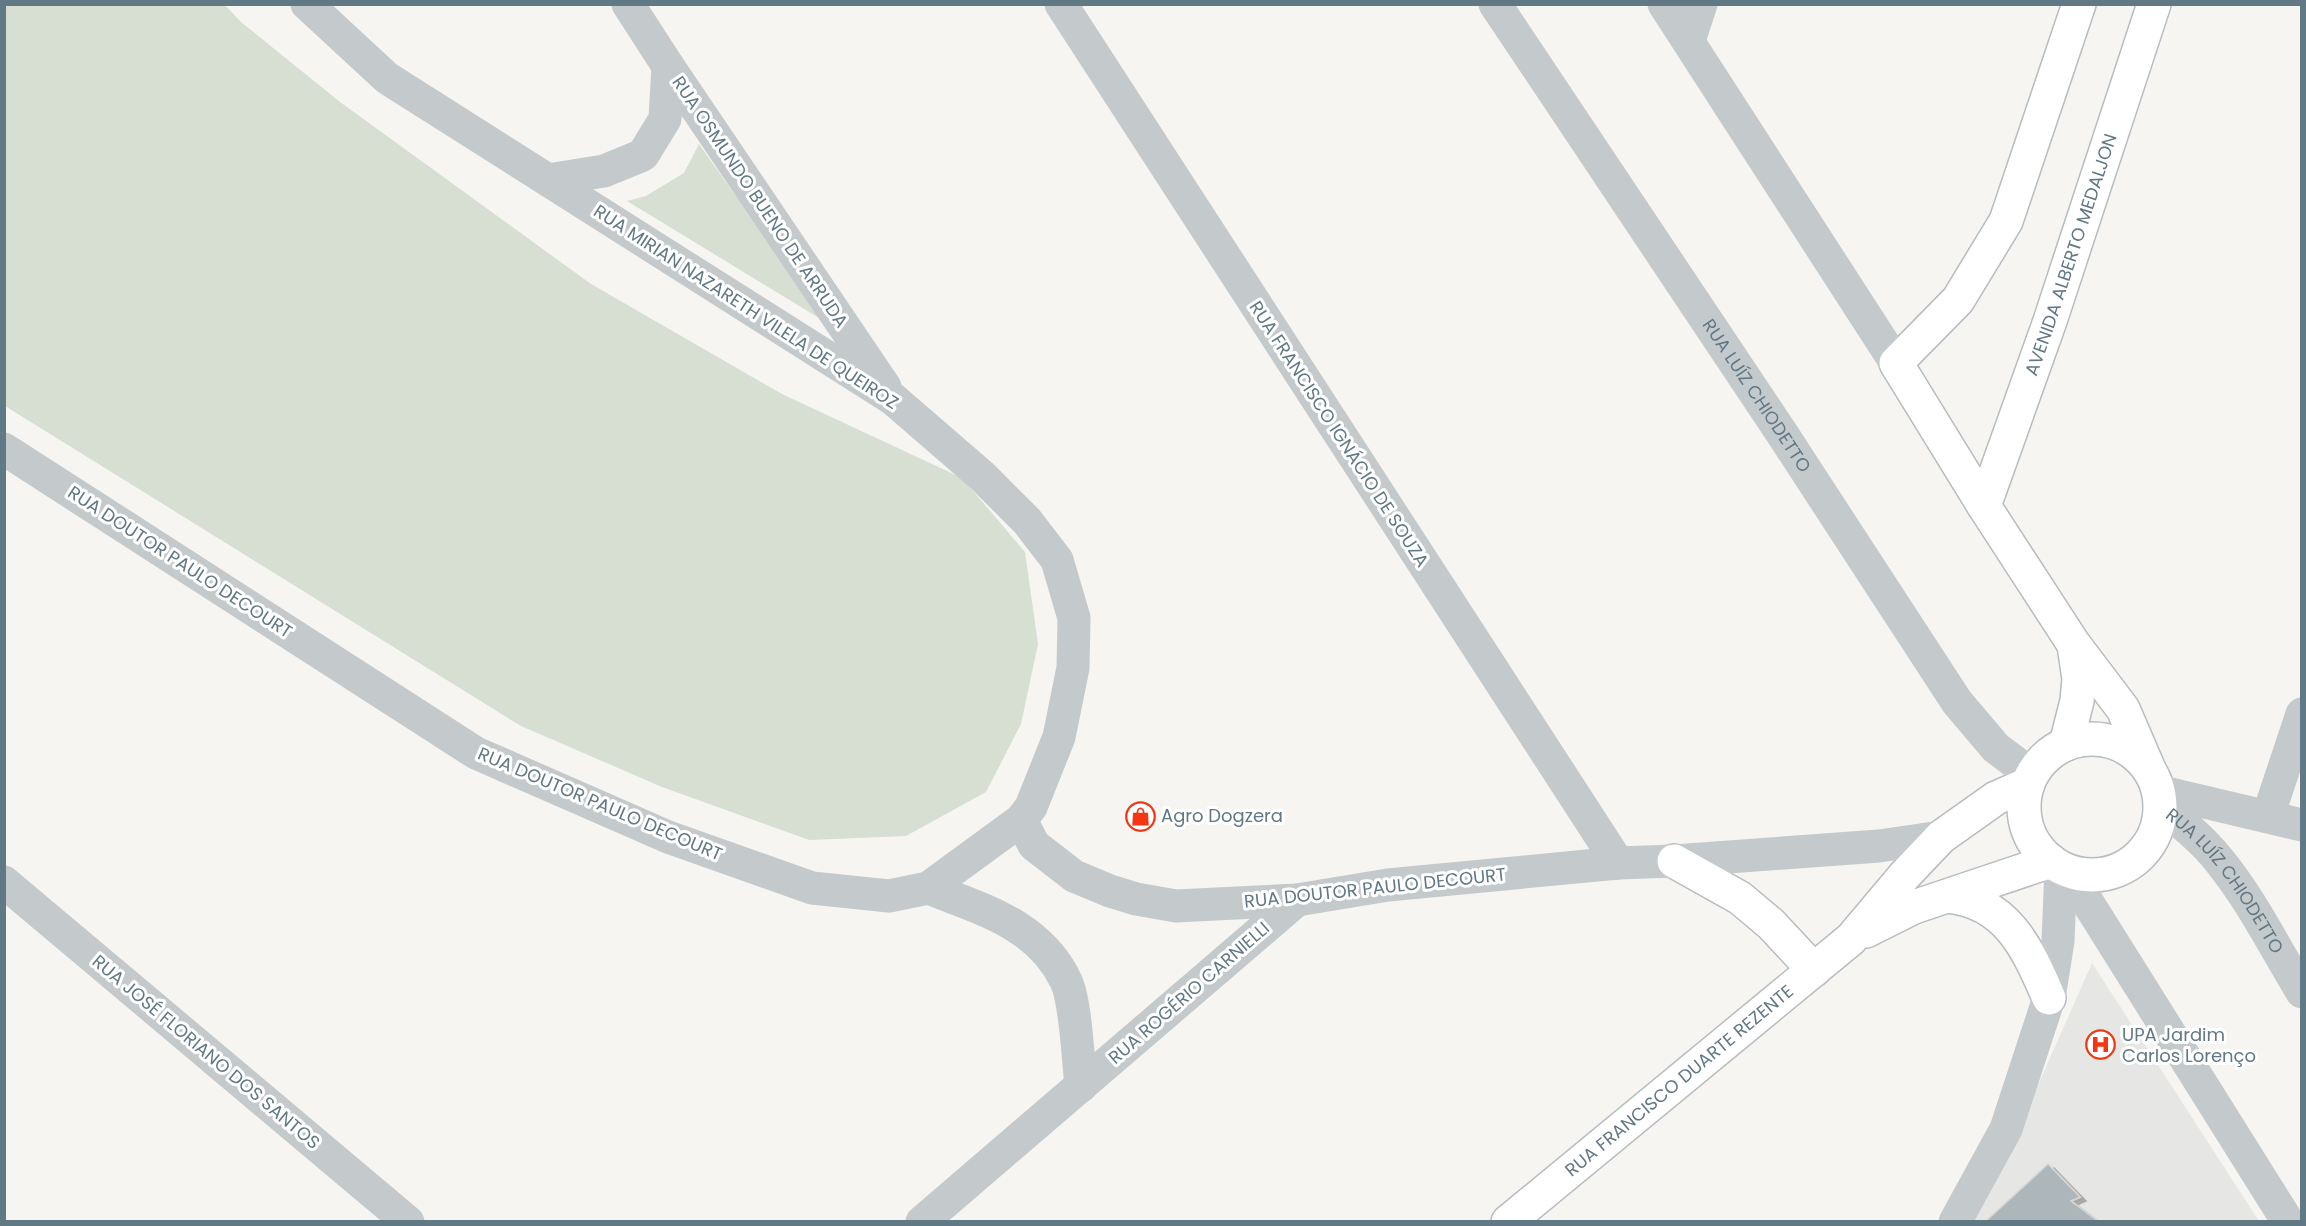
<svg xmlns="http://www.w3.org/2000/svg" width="2306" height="1226" viewBox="0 0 2306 1226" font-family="Poppins,sans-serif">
	<defs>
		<filter id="shadow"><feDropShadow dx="6" dy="4" stdDeviation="0" flood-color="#0004"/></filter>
	</defs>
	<rect width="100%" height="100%" fill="#f6f5f1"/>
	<path fill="#e6e7e5" d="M2092 963 2259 1221 1965 1222 2019 1128Z"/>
	<g fill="#d7ded2">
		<path d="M4 5H225L241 22 340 102 591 284 782 394 962 478 1025 552 1038 644 1021 724 986 792 906 836 809 840 662 787 521 726 5 406Z"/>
		<path d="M699 144 824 321 627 201 646 196 684 173Z"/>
	</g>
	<path fill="#adb7bb" stroke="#d7d6d4" stroke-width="1.5" filter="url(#shadow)" d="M2048 1164 2080 1197 2071 1201 2099 1222H1985Z"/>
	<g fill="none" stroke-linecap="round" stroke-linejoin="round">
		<defs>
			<g id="major">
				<path d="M2079 4 2006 221 1958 300 1896 363 1984 506 2073 643 2123 709 2148 767"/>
				<path id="s3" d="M1984 506 2050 321 2154 4"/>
				<circle cx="2092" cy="807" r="68"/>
				<path d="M2066 744 2077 701 2079 679 2074 645"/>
				<path d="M1674 861 1740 898 1771 924 1814 970"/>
				<path d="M1948 896C2008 902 2028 950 2049 998"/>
				<path d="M1866 931 1914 907 2051 861"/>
				<path id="s4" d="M1508 1222 1851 939 1904 876 1941 837 1996 798 2028 784"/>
			</g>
		</defs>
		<use href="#major" stroke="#b7bcbf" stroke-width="36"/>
		<g stroke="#c4c9cb" stroke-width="33">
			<path d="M307 4 387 78 893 399 982 476 1027 521 1057 560 1074 618 1073 668 1059 737 1031 807 1021 820"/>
			<path d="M628 4 668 66 885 387"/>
			<path d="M1061 4 1618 863"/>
			<path id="s1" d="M1495 4 1781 432 1957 702 1996 748 2032 775"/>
			<path d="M1664 4 1896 363"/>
			<path d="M1689 41 1701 4"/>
			<path d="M548 180 604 171 643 155 665 119 668 66"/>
			<path d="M4 449 476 753 668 837 812 888 889 896 928 888 1021 820 1034 845 1074 876 1110 891 1136 899 1176 906 1297 900 1388 885 1618 863 1674 861 1879 846 1941 837"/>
			<path d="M2158 791 2302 825"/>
			<path id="s2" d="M2160 806C2181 822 2201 838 2218 859 2251 899 2275 948 2302 992"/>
			<path d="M2268 816 2302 714"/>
			<path d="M2068 871 2288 1222"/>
			<path d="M4 882 408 1222"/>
			<path d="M928 888C981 909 1039 924 1066 981 1076 1002 1078 1060 1081 1086"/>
			<path d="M922 1222 1297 900"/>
			<path d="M1955 1222 2006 1129 2049 998 2058 941 2061 868"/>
		</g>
		<use href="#major" stroke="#fff" stroke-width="33"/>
	</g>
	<defs>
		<symbol id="shop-ring" viewBox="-11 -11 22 22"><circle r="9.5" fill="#fff" stroke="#f33713" stroke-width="1.5"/><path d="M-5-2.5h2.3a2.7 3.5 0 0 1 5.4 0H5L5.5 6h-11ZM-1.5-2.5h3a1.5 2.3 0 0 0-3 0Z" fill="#f33713"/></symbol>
		<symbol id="hospital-ring" viewBox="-11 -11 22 22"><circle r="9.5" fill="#fff" stroke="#f33713" stroke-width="1.5"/><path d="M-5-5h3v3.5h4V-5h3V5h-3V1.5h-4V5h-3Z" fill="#f33713"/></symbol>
	</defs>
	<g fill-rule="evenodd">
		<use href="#shop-ring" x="1124" y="800" width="33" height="33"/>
		<use href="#hospital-ring" x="2084" y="1028" width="33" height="33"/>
	</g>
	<g text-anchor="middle" stroke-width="6" stroke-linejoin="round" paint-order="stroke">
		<g font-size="18" fill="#617885" stroke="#fff">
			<text transform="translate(760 202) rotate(56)" y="6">RUA OSMUNDO BUENO DE ARRUDA</text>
			<text dy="6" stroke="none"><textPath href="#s3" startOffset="266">AVENIDA ALBERTO MEDALJON</textPath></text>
			<text transform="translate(746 307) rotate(33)" y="6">RUA MIRIAN NAZARETH VILELA DE QUEIROZ</text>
			<text dy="6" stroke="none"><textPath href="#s1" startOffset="471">RUA LUÍZ CHIODETTO</textPath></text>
			<text transform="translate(1339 434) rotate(57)" y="6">RUA FRANCISCO IGNÁCIO DE SOUZA</text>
			<text transform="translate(180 562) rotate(33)" y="6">RUA DOUTOR PAULO DECOURT</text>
			<text transform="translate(600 804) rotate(23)" y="6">RUA DOUTOR PAULO DECOURT</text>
			<text dy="6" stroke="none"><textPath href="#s2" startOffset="100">RUA LUÍZ CHIODETTO</textPath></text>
			<text transform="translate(1375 888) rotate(-6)" y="6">RUA DOUTOR PAULO DECOURT</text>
			<text transform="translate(1189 993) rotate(-41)" y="6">RUA ROGÉRIO CARNIELLI</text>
			<text transform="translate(206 1052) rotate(40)" y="6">RUA JOSÉ FLORIANO DOS SANTOS</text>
			<text dy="6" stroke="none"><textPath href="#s4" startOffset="222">RUA FRANCISCO DUARTE REZENTE</textPath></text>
		</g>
		<g font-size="18" fill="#617885" stroke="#fff" text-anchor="start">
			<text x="1161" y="822">Agro Dogzera</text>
			<text x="2122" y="1041">UPA Jardim<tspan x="2122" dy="21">Carlos Lorenço</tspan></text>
		</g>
	</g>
	<rect width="2306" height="1226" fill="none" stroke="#617885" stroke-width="12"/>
</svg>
